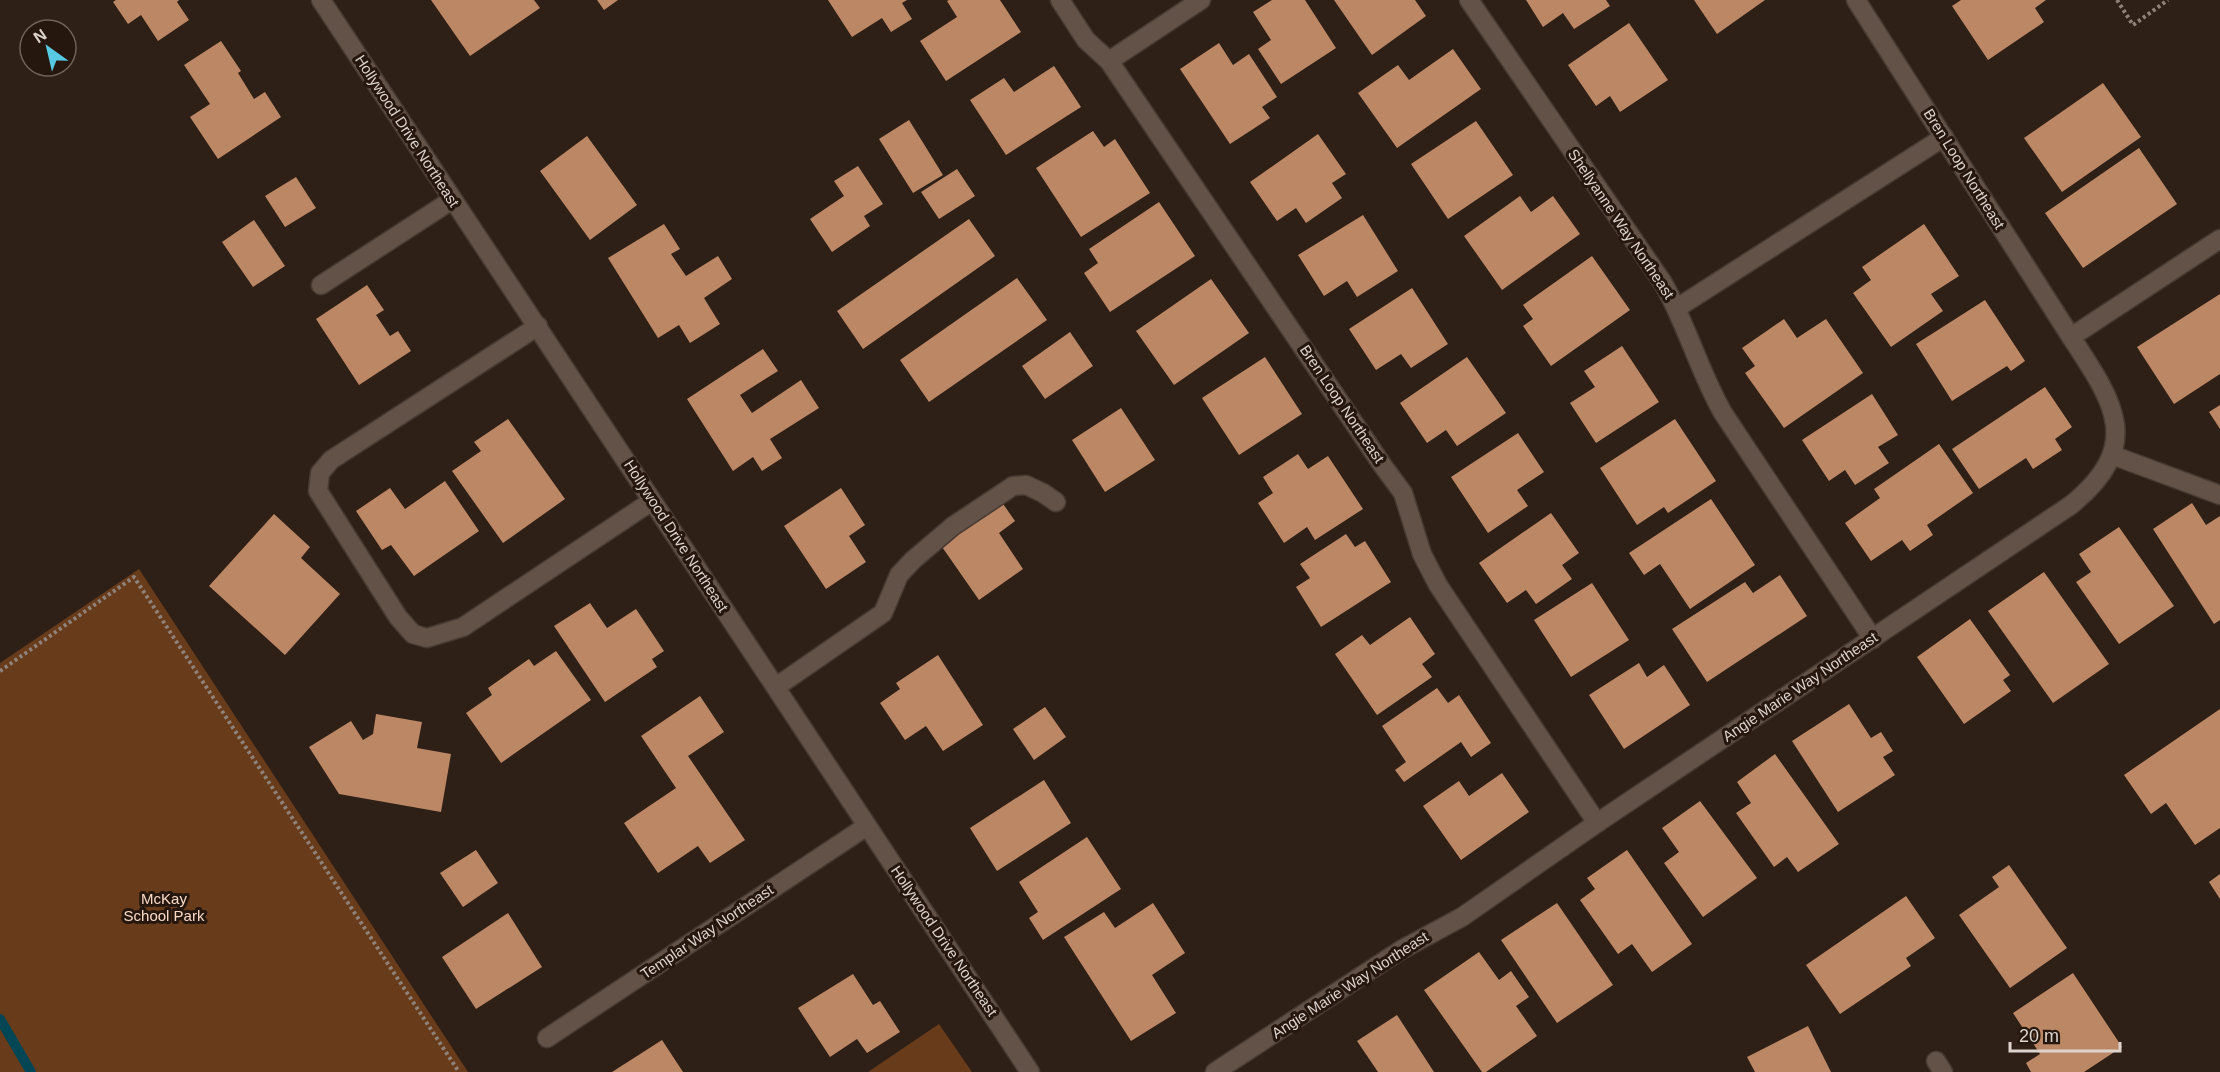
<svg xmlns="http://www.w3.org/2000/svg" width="2220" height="1072" viewBox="0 0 2220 1072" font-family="Helvetica,sans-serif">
	<rect width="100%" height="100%" fill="#2f2017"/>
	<g fill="#683b1b">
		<path d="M139 569 468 1072H0V663Z"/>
		<path d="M939 1024 972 1072H868Z"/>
	</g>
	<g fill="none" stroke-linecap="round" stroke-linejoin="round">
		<path stroke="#004654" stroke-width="10" d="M0 1019 31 1072"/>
	</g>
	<g fill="#bc8764">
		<path d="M116 0H179L177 2 189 20 158 41 141 15 128 24 113 2Z"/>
		<path d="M431 0H534L540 8 470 56Z"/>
		<path d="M597 0H618L604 10Z"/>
		<path d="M828 0H907L902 3 912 19 891 32 882 18 852 37Z"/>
		<path d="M949 0H1000L1021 32 946 81 920 41 957 17 947 1Z"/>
		<path d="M1272 0H1305L1336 48 1281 84 1258 49 1271 40 1253 12Z"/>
		<path d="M1334 0H1415L1426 16 1372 55Z"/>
		<path d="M1526 0H1606L1610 6 1574 29 1563 13 1543 27Z"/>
		<path d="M1694 0H1765L1717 34Z"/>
		<path d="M1961 0H2046L2035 8 2044 22 1988 60 1952 6Z"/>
		<path d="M1629 23 1668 80 1620 112 1610 96 1596 106 1568 65Z"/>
		<path d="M221 41 241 71 238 73 254 99 265 92 281 117 218 159 190 117 210 104 184 65Z"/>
		<path d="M1219 43 1233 65 1249 54 1277 97 1262 107 1270 118 1230 144 1180 69Z"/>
		<path d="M1453 49 1481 89 1397 148 1358 93 1398 65 1409 80Z"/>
		<path d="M1054 66 1081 107 1006 155 970 100 1004 78 1014 92Z"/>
		<path d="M2103 83 2141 137 2062 192 2024 138Z"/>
		<path d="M909 120 943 175 913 193 879 139Z"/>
		<path d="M1476 121 1513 175 1448 219 1411 164Z"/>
		<path d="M1093 131 1104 147 1115 139 1150 193 1081 237 1036 168Z"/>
		<path d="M1318 134 1346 174 1332 183 1342 198 1306 223 1296 208 1277 221 1250 182Z"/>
		<path d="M587 136 637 205 590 240 540 171Z"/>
		<path d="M2139 148 2177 204 2083 268 2045 213Z"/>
		<path d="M858 166 883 204 864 216 870 226 832 252 810 219 844 196 834 181Z"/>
		<path d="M957 169 975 196 939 219 921 192Z"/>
		<path d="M296 177 316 208 285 227 265 196Z"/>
		<path d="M1520 196 1531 212 1553 196 1580 234 1502 290 1464 236Z"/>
		<path d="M1159 202 1195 256 1110 312 1084 273 1098 263 1089 249Z"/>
		<path d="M1363 215 1398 271 1357 297 1347 281 1324 296 1298 255Z"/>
		<path d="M969 219 995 256 863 349 837 311Z"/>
		<path d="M254 220 285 266 253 287 222 242Z"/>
		<path d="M664 224 680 249 671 254 686 276 718 256 732 279 704 298 720 324 690 343 679 325 658 338 608 258Z"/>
		<path d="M1924 224 1959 276 1931 294 1943 311 1891 347 1853 293 1871 280 1862 267Z"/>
		<path d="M1592 256 1630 310 1551 366 1523 326 1533 319 1523 305Z"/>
		<path d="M1017 278 1047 320 929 402 900 360Z"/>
		<path d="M1211 279 1249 333 1174 385 1136 331Z"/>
		<path d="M367 285 384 310 376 315 390 336 398 331 411 351 359 385 316 319Z"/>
		<path d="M1412 288 1448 344 1411 368 1401 354 1376 370 1349 329Z"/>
		<path d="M2220 294V374L2174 404 2137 347Z"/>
		<path d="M1985 300 2025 361 2011 371 2007 366 1952 401 1916 344Z"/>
		<path d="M1784 319 1797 338 1826 319 1863 373 1784 428 1745 373 1755 366 1742 348Z"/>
		<path d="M1070 332 1093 366 1045 399 1022 366Z"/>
		<path d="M1622 346 1659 402 1596 443 1570 403 1595 387 1584 371Z"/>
		<path d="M763 349 778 371 740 395 752 413 801 380 819 408 770 439 782 458 762 471 753 457 733 471 687 399Z"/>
		<path d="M1265 357 1302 414 1239 455 1202 398Z"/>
		<path d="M1467 357 1506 413 1457 446 1446 430 1427 443 1400 403Z"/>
		<path d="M2045 387 2072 427 2055 439 2062 450 2033 469 2026 458 1979 489 1952 449Z"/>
		<path d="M1872 394 1898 435 1878 447 1889 463 1855 485 1845 470 1829 481 1802 440Z"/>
		<path d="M2220 405V429L2209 412Z"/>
		<path d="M1121 408 1155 460 1105 492 1072 440Z"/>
		<path d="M508 419 565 499 503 543 452 471 481 451 474 442Z"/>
		<path d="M1675 419 1716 481 1668 513 1664 507 1637 525 1600 468Z"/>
		<path d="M1518 433 1544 472 1517 490 1528 506 1488 533 1451 477Z"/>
		<path d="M1939 444 1973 493 1927 525 1933 535 1910 551 1902 540 1871 561 1845 523 1880 498 1874 489Z"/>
		<path d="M1298 454 1308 469 1328 456 1363 509 1315 540 1307 527 1284 543 1258 503 1273 493 1263 477Z"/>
		<path d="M445 481 479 531 414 576 391 545 382 550 356 511 390 488 405 509Z"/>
		<path d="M841 488 865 525 849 536 866 562 826 589 784 526Z"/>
		<path d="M1711 499 1755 565 1690 609 1660 564 1644 575 1629 553Z"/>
		<path d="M1001 501 1015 521 999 533 1023 569 979 600 940 544Z"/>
		<path d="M2192 503 2206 525 2220 516V620L2214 624 2153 529Z"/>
		<path d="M1551 513 1579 553 1562 565 1572 579 1536 604 1526 590 1507 603 1479 563Z"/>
		<path d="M274 514 310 547 301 558 340 594 285 655 209 586Z"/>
		<path d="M2119 527 2174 606 2119 644 2076 582 2091 572 2079 554Z"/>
		<path d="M1346 534 1355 547 1365 541 1391 582 1321 627 1296 587 1310 578 1300 564Z"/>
		<path d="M2044 572 2109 664 2053 703 1988 611Z"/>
		<path d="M1780 575 1807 616 1707 682 1672 629 1745 582 1753 593Z"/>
		<path d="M1592 583 1629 640 1571 677 1534 620Z"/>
		<path d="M590 603 607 628 636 609 664 651 652 659 657 667 605 702 554 626Z"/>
		<path d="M1410 617 1435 654 1422 664 1432 677 1377 715 1335 654 1362 635 1370 645Z"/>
		<path d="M1970 619 2010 675 2003 680 2011 691 1964 724 1917 657Z"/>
		<path d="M556 651 591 700 501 763 466 713 492 695 488 688 529 659 534 666Z"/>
		<path d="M938 655 983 725 943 751 926 726 905 740 880 703 900 689 896 683Z"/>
		<path d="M1639 663 1647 677 1664 665 1690 705 1624 749 1589 695Z"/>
		<path d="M1437 688 1448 703 1459 695 1491 743 1471 757 1461 742 1404 782 1395 770 1406 762 1382 726Z"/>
		<path d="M700 696 724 732 688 756 745 840 710 863 698 846 658 873 624 823 676 788 641 736Z"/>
		<path d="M1849 704 1871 738 1881 732 1893 751 1883 757 1895 775 1838 812 1792 741Z"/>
		<path d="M1045 707 1066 737 1034 760 1013 729Z"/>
		<path d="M2220 709V828L2195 845 2166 803 2151 814 2124 775Z"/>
		<path d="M376 714 422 722 417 748 451 754 441 812 339 794 309 747 351 721 363 740 373 734Z"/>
		<path d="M1775 754 1839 844 1798 872 1787 857 1774 867 1736 813 1751 803 1737 782Z"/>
		<path d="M1502 773 1529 812 1461 860 1423 806 1459 781 1469 796Z"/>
		<path d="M1044 780 1071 823 997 871 970 828Z"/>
		<path d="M1700 801 1757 878 1703 917 1664 863 1679 852 1662 828Z"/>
		<path d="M1087 837 1121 889 1043 940 1029 918 1038 912 1019 882Z"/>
		<path d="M476 850 498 883 463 907 440 873Z"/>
		<path d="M1627 850 1692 944 1652 972 1632 944 1618 954 1580 900 1595 889 1587 878Z"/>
		<path d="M2009 865 2067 948 2010 988 1959 915 1999 887 1992 877Z"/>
		<path d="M2220 874V899L2209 882Z"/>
		<path d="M1906 896 1935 938 1906 958 1911 966 1840 1014 1806 965Z"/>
		<path d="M1153 903 1185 953 1152 975 1176 1013 1131 1041 1064 937 1104 912 1115 928Z"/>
		<path d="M1557 903 1613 985 1557 1023 1501 940Z"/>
		<path d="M508 913 542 967 476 1009 442 957Z"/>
		<path d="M1479 952 1499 980 1511 971 1529 997 1516 1006 1537 1036 1486 1072H1482L1424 990Z"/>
		<path d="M2073 973 2122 1047 2084 1072H2031L2026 1063 2040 1054 2013 1013Z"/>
		<path d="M853 974 873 1005 880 1001 900 1032 867 1053 857 1039 830 1057 798 1008Z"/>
		<path d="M1397 1015 1434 1072H1378L1357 1041Z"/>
		<path d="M1808 1026 1831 1072H1755L1747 1057Z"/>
		<path d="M662 1040 683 1072H612Z"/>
	</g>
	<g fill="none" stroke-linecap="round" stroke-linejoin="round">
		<defs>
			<g id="minor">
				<path d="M321 0 1030 1072"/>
				<path d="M1060 0 1086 40 1109 61 1383 466 1403 493 1422 554 1438 585 1597 823"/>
				<path d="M1469 0 1663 283C1687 325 1699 371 1723 413L1873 639"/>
				<path d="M1856 0 2071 337"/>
				<path d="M1109 61 1201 0"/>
				<path d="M321 285 452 200"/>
				<path d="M1677 308 1944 137"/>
				<path d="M538 326 331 460 320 473 318 491 398 617 413 634 427 638 463 627 652 501"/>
				<path d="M2112 455 2220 495"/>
				<path d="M776 687 883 613 899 575 913 560 953 526 1013 486 1026 485 1043 493 1056 502"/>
				<path d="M547 1038 867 826"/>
				<path d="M1936 1061 1943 1072"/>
				<path d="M1215 1072 1401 950 1462 917 1597 823 2071 505C2144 445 2115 404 2071 337L2220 239"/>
			</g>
		</defs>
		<use href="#minor" stroke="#463a33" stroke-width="21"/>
		<g stroke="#8e827a" stroke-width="4" stroke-dasharray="3 3" stroke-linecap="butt">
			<path d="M2117 0 2133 25 2168 0"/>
			<path d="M0 671 134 577 459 1072"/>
		</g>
		<use href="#minor" stroke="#635248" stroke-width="18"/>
	</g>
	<g text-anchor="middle" stroke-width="6" stroke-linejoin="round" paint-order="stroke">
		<g font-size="15" fill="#ddd3cd" stroke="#25170e">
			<text transform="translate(407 131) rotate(57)" y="5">Hollywood Drive Northeast</text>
			<text transform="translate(1964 169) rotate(58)" y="5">Bren Loop Northeast</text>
			<text transform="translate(1621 224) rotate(56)" y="5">Shellyanne Way Northeast</text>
			<text transform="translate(1342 404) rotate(56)" y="5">Bren Loop Northeast</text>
			<text transform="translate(676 536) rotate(57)" y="5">Hollywood Drive Northeast</text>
			<text transform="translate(1800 687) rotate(-34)" y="5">Angie Marie Way Northeast</text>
			<text transform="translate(707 932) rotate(-34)" y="5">Templar Way Northeast</text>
			<text transform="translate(944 941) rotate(56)" y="5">Hollywood Drive Northeast</text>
			<text transform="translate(1350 985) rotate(-33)" y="5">Angie Marie Way Northeast</text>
		</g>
		<g font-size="15" fill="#f9d9c6" stroke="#25170e">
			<text x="164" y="904">McKay<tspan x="164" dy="17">School Park</tspan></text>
		</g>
	</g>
	<g transform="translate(48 48) rotate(326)"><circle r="28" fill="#25170e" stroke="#6f625a" stroke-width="1.5"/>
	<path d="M0-4.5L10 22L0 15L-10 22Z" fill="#58c9e3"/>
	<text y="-9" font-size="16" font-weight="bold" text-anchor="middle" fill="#ddd3cd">N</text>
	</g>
	<path d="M2010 1042v9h110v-9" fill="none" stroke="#ddd3cd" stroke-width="3"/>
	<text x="2019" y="1042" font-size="18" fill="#ddd3cd" stroke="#25170e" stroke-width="4.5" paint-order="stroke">20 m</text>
</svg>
